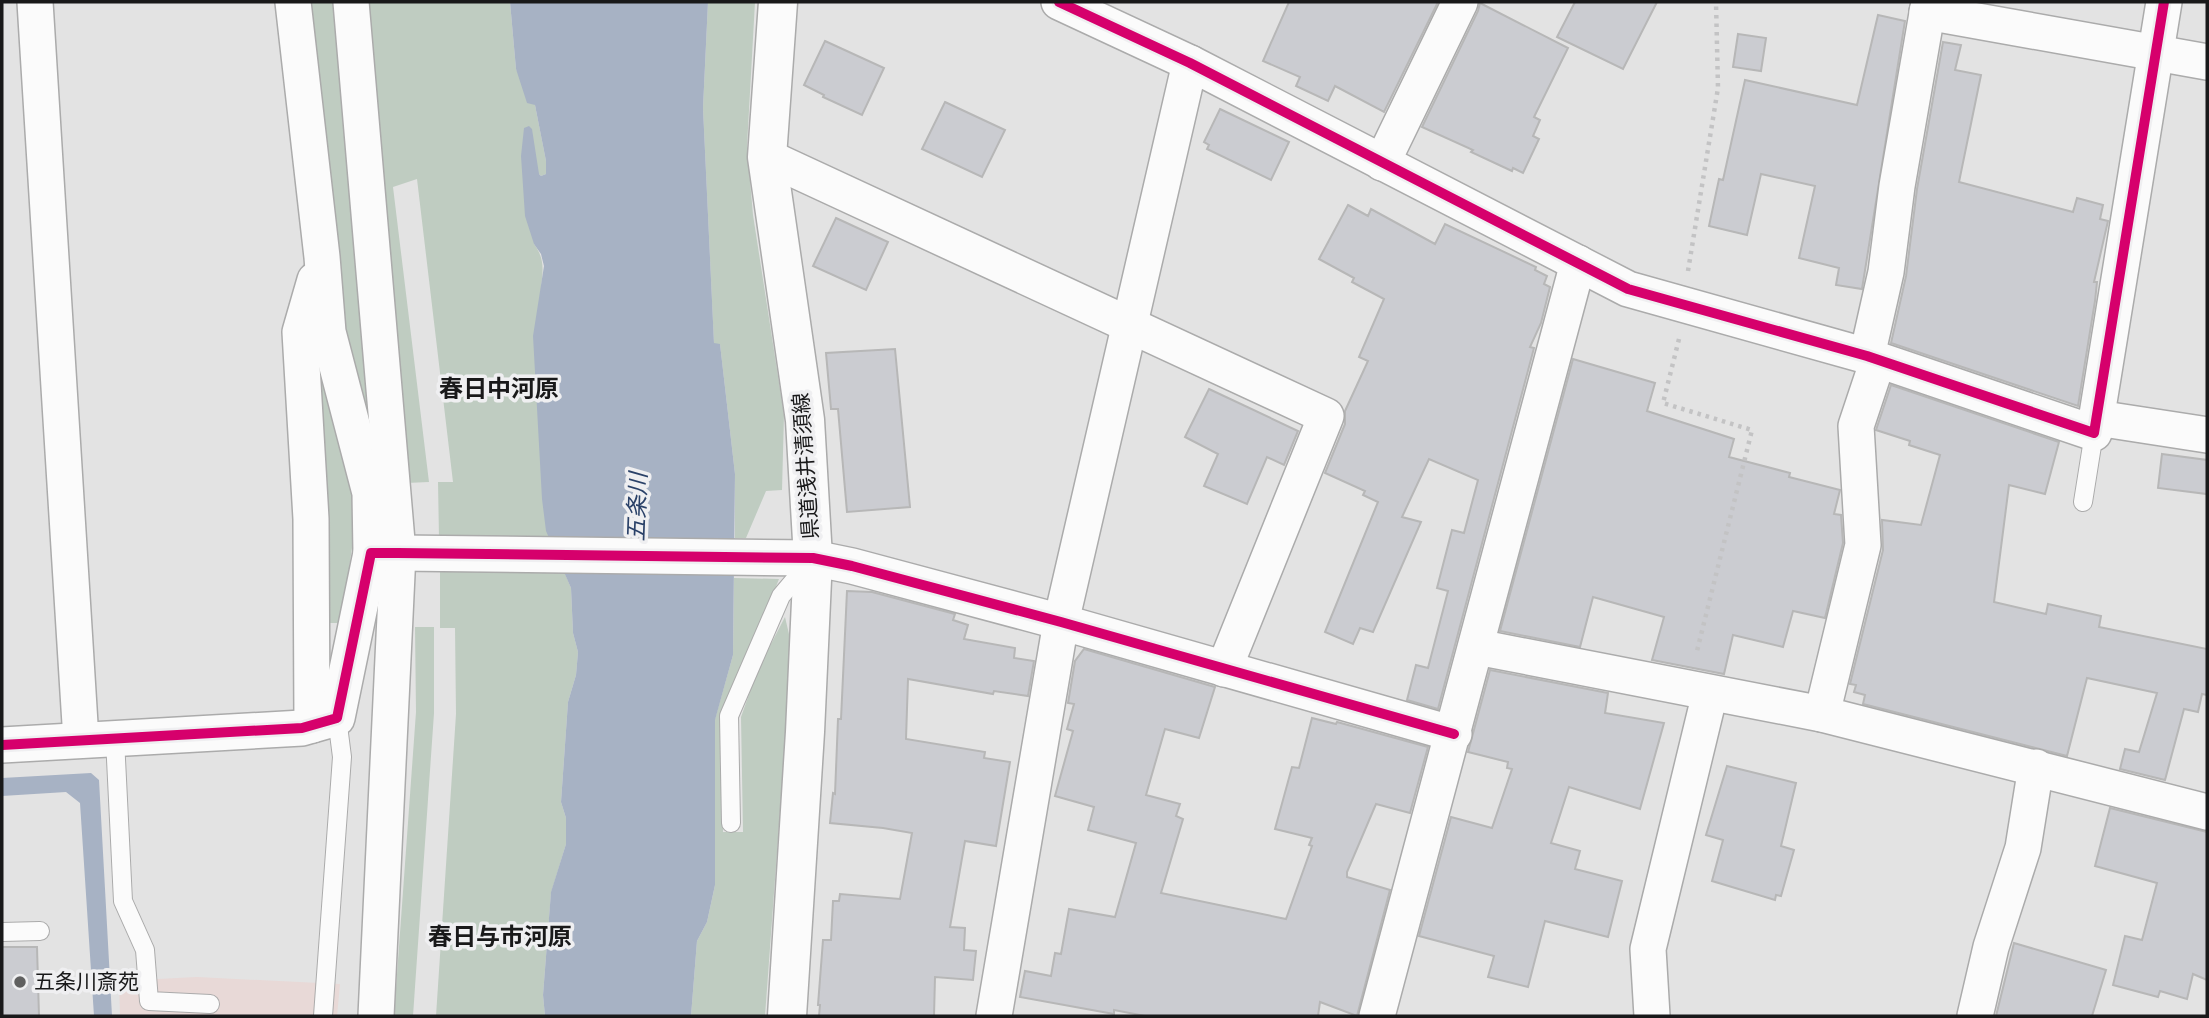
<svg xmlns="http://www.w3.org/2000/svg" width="2209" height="1018" viewBox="0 0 2209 1018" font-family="'Source Serif 4','Noto Sans JP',serif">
	<rect width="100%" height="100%" fill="#e3e3e3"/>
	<path fill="#e8d9d7" d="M197 977 340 984 337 1016H120L119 981Z"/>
	<g fill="#bfccc1">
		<path d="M305 2H338L380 488 341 331Z"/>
		<path d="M360 2H510L516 69 535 105 546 161V174L541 176 539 174 534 244C545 259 543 270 541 288L550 539 439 538 438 482H453L417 179 393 187 429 482 406 483Z"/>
		<path d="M708 2H755L747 146 753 215 784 415 782 490 766 491 746 538H735V474L720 344H714L703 108Z"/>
		<path d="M320 356 365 496 354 508 353 541 341 623H330Z"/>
		<path d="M563 569 571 588 573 633 578 652 576 675 568 702 561 802 566 818V844L551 893 543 995 545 1016H436L456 714 455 628H440V570Z"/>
		<path d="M734 578 779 579 724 718 723 832H743L741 717 758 669 785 617 792 647 765 1016H691L697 941 707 922 715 885V719L733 655Z"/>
		<path d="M415 627H434V713L413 1016H394L416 712Z"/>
	</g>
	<g fill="#a7b2c4">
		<path d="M510 2H708L703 108 714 343 720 344 735 474 733 655 715 720V885L707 922 697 941 691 1016H545L543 995 551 892 566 844V818L561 802 568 702 576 675 578 652 573 633 571 588 546 531 542 499 533 336 544 266 541 254 534 244 525 216 521 156 524 128 529 126 532 129 539 174 541 176 546 174V161L535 105 527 103 516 69Z"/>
		<path d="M91 773 99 780 112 1016H94L80 803 66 792 2 796V778Z"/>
	</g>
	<g fill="#cbccd1" stroke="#b7b7b7" stroke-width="2">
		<path d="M1289 2H1438L1384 112 1335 86 1328 101 1296 86 1300 77 1263 61Z"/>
		<path d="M1575 2H1657L1623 69 1557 37Z"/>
		<path d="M1480 3 1568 48 1534 117 1540 120 1533 136 1539 139 1523 173 1513 168 1512 171 1471 152 1473 150 1422 127 1478 11Z"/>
		<path d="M1878 15 1905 21 1862 289 1836 285 1839 268 1799 258 1815 186 1761 174 1747 235 1709 226 1719 179 1723 180 1745 80 1857 105Z"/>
		<path d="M1738 34 1766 38 1761 71 1733 67Z"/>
		<path d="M825 41 884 68 862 115 823 97 824 95 804 85Z"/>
		<path d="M1943 42 1961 45 1955 70 1981 75 1959 182 2073 212 2077 198 2103 205 2100 219 2108 221 2094 282H2097L2095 301 2078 406 1891 343 1906 276 1917 189Z"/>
		<path d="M945 102 1005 130 982 177 922 149Z"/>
		<path d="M1220 109 1289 142 1271 180 1207 149 1209 145 1204 142Z"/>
		<path d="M1348 205 1368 216 1371 209 1435 244 1445 224 1536 267 1535 270 1547 276 1544 284 1550 287 1541 323 1530 347 1534 348 1438 709 1407 700 1416 665 1428 668 1448 591 1437 588 1452 530 1464 533 1478 480 1429 459 1402 517 1421 522 1373 632 1360 628 1353 644 1325 632 1378 502 1363 495 1365 491 1325 473 1345 424V411L1368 361 1359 357 1384 299 1352 282 1354 278 1319 259Z"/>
		<path d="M836 218 888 242 866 290 813 266Z"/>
		<path d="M895 349 910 507 847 512 838 409H831L826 353Z"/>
		<path d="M1573 359 1655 383 1647 411 1734 439 1729 457 1790 473 1789 477 1840 490 1834 514 1841 515 1843 543 1825 618 1793 611 1783 647 1733 635 1724 674 1652 660 1664 617 1593 597 1580 647 1500 631Z"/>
		<path d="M1891 385 2059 442 2045 494 2009 485 1994 602 2046 614 2048 604 2101 616 2099 627 2207 649V695L2202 694 2198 712 2184 709 2165 780 2120 769 2125 749 2139 752 2157 693 2087 678 2067 756 1863 704 1865 695 1854 692 1856 685 1850 684 1883 550 1882 520 1921 525 1940 455 1909 445 1910 441 1876 430Z"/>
		<path d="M1209 389 1298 431 1284 465 1267 457 1247 504 1204 486 1218 454 1185 437Z"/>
		<path d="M2162 454 2207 460V494L2158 488Z"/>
		<path d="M847 591 872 592 955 614 953 620 968 625 964 639 1015 648 1014 658 1034 661 1028 696 994 691 993 694 908 679 906 739 985 752 984 758 1010 762 996 846 965 841 950 927 965 928 964 950 976 951 973 980 935 977 934 1016H819L820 1005H818L823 940H831L833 901H839L840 894 900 899 912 833 883 828 830 823 833 793 835 794 838 719H841Z"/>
		<path d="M1084 649 1215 687 1199 738 1165 729 1146 795 1180 804 1176 816 1183 819 1161 893 1286 919 1312 846 1309 845 1312 838 1275 829 1292 767 1299 768 1312 718 1336 724 1337 722 1428 747 1410 813 1376 804 1347 872V877L1390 890 1357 1016 1320 1002 1318 1016H1145L1114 1010V1014L1020 997 1025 971 1051 976 1055 953 1061 954 1069 909 1115 917 1136 843 1088 830 1094 807 1055 796 1073 731 1067 729 1074 704 1068 703 1075 661Z"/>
		<path d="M1490 670 1608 693 1605 713 1664 723 1640 809 1569 787 1551 843 1580 851 1575 869 1622 881 1608 937 1545 921 1528 987 1488 977 1494 956 1419 936 1451 817 1492 828 1512 769 1507 768 1508 762 1468 752Z"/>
		<path d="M1727 766 1796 783 1781 846 1794 850 1781 896 1776 895 1775 900 1712 881 1723 840 1706 835Z"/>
		<path d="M2110 808 2207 832V980L2193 974 2187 999 2160 991 2158 997 2113 985 2125 936 2142 940 2157 883 2095 866Z"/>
		<path d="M2014 943 2106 970 2092 1016H1996Z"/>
		<path d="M2 947H37L39 1016H2Z"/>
	</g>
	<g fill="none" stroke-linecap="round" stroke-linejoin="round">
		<defs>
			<g id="service">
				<path d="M2083 502 2094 433"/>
				<path d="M115 739 123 901 145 950 149 1001 210 1004"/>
				<path d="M731 823 729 716 781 596 808 564"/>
				<path d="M2 932 40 931"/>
				<path d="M323 1016 342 757 337 718"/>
			</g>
			<g id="minor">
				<path d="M35 2 81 740"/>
				<path d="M293 2 322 257 328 332 370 493 371 553"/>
				<path d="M351 2 398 553 376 1016"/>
				<path d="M1059 2 1190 63 1628 289 1867 356 2094 433 2164 2"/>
				<path d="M1927 12 2207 62"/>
				<path d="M767 157 1326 416 1224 669"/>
				<path d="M1382 163 1460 2"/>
				<path d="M1867 356 1886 272 1897 186 1929 2"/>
				<path d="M2097 418 2207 435"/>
				<path d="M1477 647 1822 714 2207 812"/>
				<path d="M1822 714 1863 545 1856 426 1878 360"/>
				<path d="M312 725 311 519 300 332 315 280"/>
				<path d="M2 745 302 728 337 718 371 553H398L813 558 852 566 1061 622 1454 734"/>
				<path d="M994 1016 1061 622 1190 63"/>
				<path d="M1377 1016C1445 765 1509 514 1578 263"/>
				<path d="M1652 1016 1648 949 1710 693"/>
				<path d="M1975 1016 1991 947 2023 848 2036 767"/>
			</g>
			<path id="secondary" d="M778 2 767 157 805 420 813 558 805 732 787 1016"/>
		</defs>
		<use href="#service" stroke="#ababab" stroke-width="20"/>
		<use href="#minor" stroke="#ababab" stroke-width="38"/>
		<use href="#secondary" stroke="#ababab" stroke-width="41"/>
		<g stroke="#c3c3c4" stroke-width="4.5" stroke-dasharray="3.5 5" stroke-linecap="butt">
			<path d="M1688 271 1718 88 1716 2"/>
			<path d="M1679 339 1663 403 1752 430 1696 655"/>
		</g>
		<use href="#service" stroke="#fbfbfb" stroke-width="18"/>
		<use href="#minor" stroke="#fbfbfb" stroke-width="35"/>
		<use href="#secondary" stroke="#fbfbfb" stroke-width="38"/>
		<defs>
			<g id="cycleway">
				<path d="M1059 2 1190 63 1628 289 1867 356 2094 433 2164 2"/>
				<path d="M2 745 302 728 337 718 371 553H398L813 558 852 566 1061 622 1454 734"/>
			</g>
		</defs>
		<use href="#cycleway" stroke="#efeff1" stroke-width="15"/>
		<use href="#cycleway" stroke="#d6006c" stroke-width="10"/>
	</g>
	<circle fill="#606060" stroke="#efeff1" stroke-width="2.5" cx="20" cy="982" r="7"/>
	<g text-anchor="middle" stroke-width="7" stroke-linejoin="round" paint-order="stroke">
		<g font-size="21" fill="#19191a" stroke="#efeff1">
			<text transform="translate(806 466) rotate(-94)" y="7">県道浅井清須線</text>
		</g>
		<g font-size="21" fill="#19191a" stroke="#efeff1" text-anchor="start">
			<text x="34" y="989">五条川斎苑</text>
		</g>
		<g font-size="23" font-style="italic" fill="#2a4168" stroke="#efeff1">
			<text transform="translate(637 507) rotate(-88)" y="8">五条川</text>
		</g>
		<g font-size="24" font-weight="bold" fill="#19191a" stroke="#efeff1">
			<text x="499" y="397">春日中河原</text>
			<text x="500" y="945">春日与市河原</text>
		</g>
	</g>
	<rect width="2209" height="1018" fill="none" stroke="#19191a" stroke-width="7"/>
</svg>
